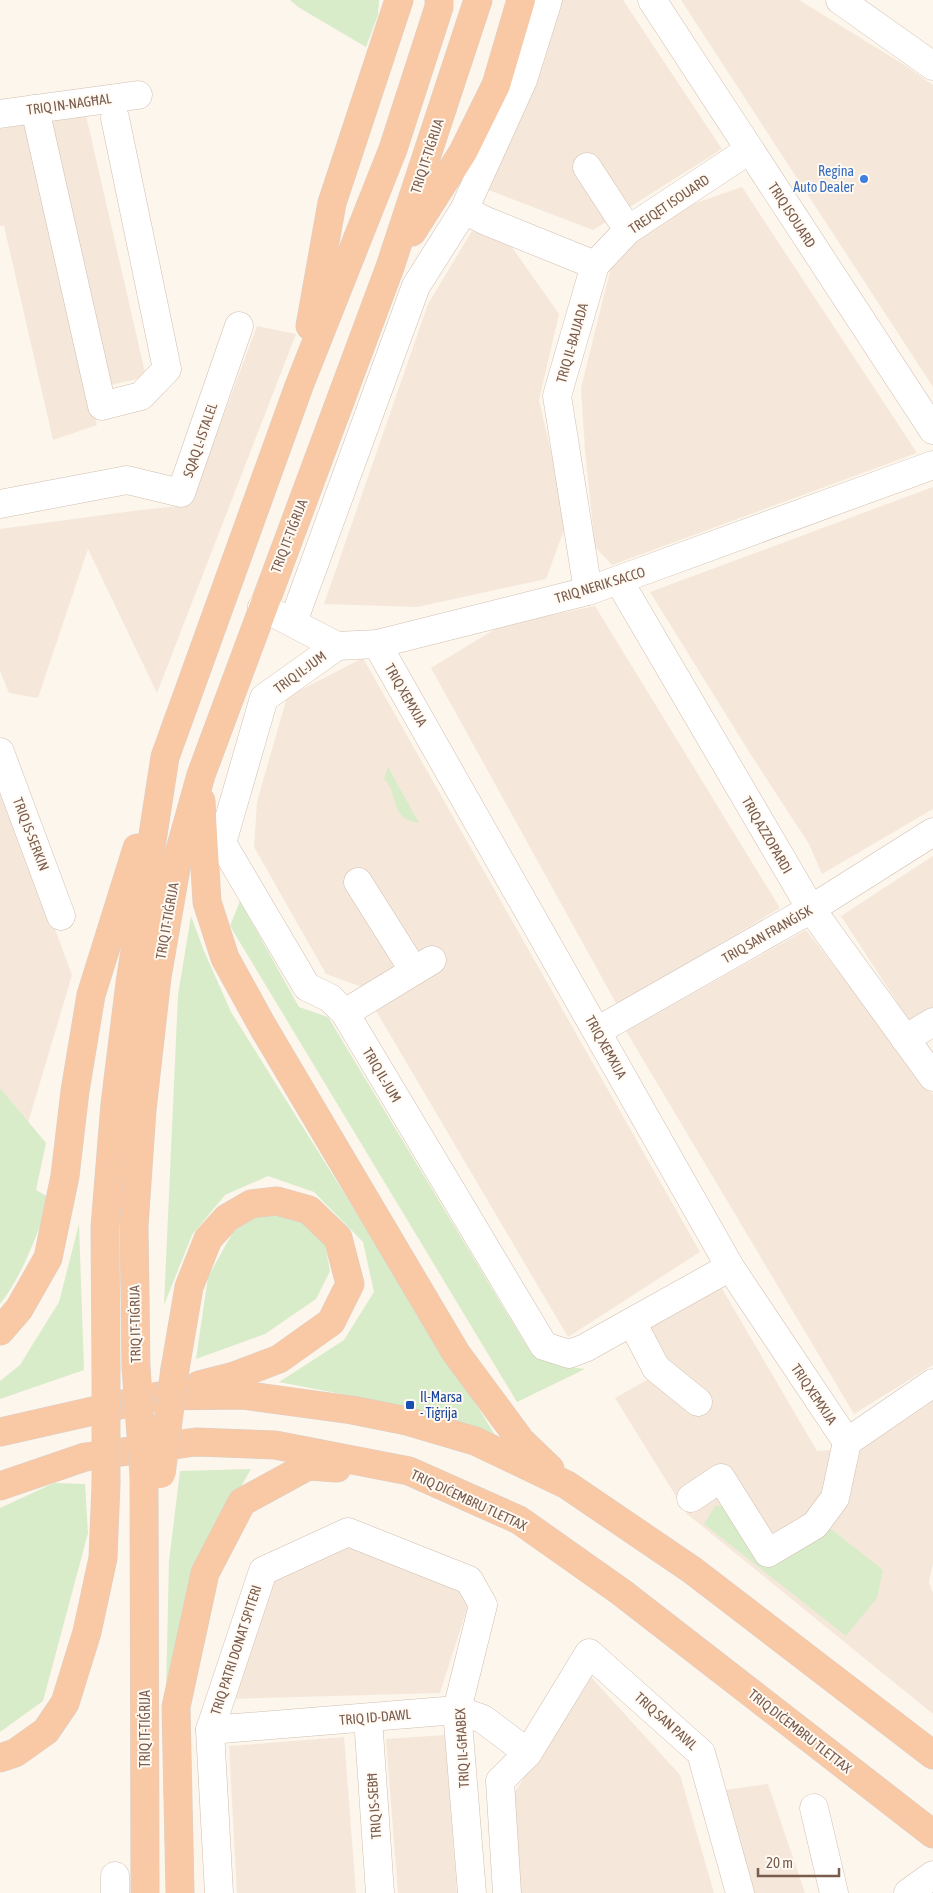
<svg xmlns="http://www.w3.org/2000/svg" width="933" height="1893" viewBox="0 0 933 1893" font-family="'Asap Condensed',sans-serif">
	<rect width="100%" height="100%" fill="#fdf6ec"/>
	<g fill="#f5e8da">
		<path d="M555 0H623L722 149 593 230 486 189Z"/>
		<path d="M681 0H799L906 66 933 85V387Z"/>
		<path d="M85 111 146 377 88 390 97 425 53 440 4 226H0V129Z"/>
		<path d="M742 187 917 453 612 565 595 547 585 450 581 388 613 259 681 208Z"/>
		<path d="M472 231 509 243 559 314 539 400 567 522 546 579 417 607 324 604 428 304Z"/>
		<path d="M257 326 296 334 157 693 88 549 38 698 9 693 0 671V529L140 510 190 505Z"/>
		<path d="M933 487V809L822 874 809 844 751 755 650 592Z"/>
		<path d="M595 606 780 908 617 1005 431 668 500 626Z"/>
		<path d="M363 658 700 1252 568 1337 362 987 326 974 254 847 257 802 287 697Z"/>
		<path d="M0 781 72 975 28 1123 0 1088Z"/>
		<path d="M933 856V1007L910 1022 841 916Z"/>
		<path d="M806 930 919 1074 933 1095V1365L854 1414 626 1031Z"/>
		<path d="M721 1287 817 1451 861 1447 933 1400V1563L929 1582 933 1593V1714L687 1514 615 1398 672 1366 648 1323Z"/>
		<path d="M352 1541 471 1596 440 1693 230 1699 274 1579Z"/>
		<path d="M591 1677 680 1775 714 1893H520L514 1793Z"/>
		<path d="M445 1735 457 1893H398L386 1739Z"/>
		<path d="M344 1737 356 1893H237L229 1746Z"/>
		<path d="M768 1784 805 1893H752L725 1790Z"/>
	</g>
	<g fill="#d8ecc9">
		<path d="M290 0H379L378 15 366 47 298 7Z"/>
		<path d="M388 767 419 823C388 819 400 794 384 779Z"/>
		<path d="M240 901 299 1007 328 1017 531 1353 556 1365 585 1369 517 1402 230 926Z"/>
		<path d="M191 916 204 951 231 1012 495 1435 393 1404 279 1382 344 1340 374 1292 363 1242 314 1192 268 1176 225 1195 192 1235 164 1305 178 995Z"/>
		<path d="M0 1088 46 1143 36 1190 50 1198C37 1234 24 1273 0 1304Z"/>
		<path d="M294 1211 322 1230 330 1271 316 1299 265 1334 196 1359 208 1277 233 1232 260 1212Z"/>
		<path d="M79 1224 84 1370 0 1399V1381L20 1365 59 1302Z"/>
		<path d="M251 1469 199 1560 166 1693 169 1561 180 1471Z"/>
		<path d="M54 1483 85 1484 88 1533 43 1701 0 1732V1508Z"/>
		<path d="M715 1506H729L771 1564 831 1529 883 1570 877 1598 846 1636 704 1524Z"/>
	</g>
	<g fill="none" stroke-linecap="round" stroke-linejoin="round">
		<defs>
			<g id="minor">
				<path d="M652 0 933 430"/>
				<path d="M840 0 933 66"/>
				<path d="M35 109 102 406 141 396 167 369 115 118"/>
				<path d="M0 114 138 95"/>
				<path d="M587 167 628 230"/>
				<path d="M464 210 486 221 595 265 557 396 588 591"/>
				<path d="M595 265 628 230 749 150"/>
				<path d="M0 504 127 480 181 493 239 326"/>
				<path d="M619 581 811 909 933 1077"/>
				<path d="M262 607 337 646 377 644 588 591 933 465"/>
				<path d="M293 622 416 286 464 210 523 80 548 0"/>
				<path d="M377 644 730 1267 847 1442"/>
				<path d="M337 646 264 698 222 843 307 987 330 998 345 1013 544 1346 569 1354 585 1348 730 1267"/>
				<path d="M0 752 61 916"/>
				<path d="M358 882 414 971"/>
				<path d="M345 1013 432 960"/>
				<path d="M597 1031 811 909 933 832"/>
				<path d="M905 1039 933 1022"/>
				<path d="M632 1322 656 1368 698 1402"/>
				<path d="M691 1498 721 1478 768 1553 815 1525 835 1498 847 1442 933 1383"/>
				<path d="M368 1718 380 1893"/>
				<path d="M210 1730 457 1710 483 1719 528 1753"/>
				<path d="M814 1808 834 1893"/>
				<path d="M115 1893V1876"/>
				<path d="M219 1893 210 1730 263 1571 348 1532 469 1580 483 1605 457 1710 472 1893"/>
				<path d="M507 1893 500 1781 528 1753 589 1653 701 1753 740 1893"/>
				<path d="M908 1893 933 1875"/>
			</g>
			<g id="trunk">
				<path d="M412 232 463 152 496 85 521 0"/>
				<path d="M310 326 332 203 399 0"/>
				<path d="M201 801 207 902 225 958 263 1027 456 1353 521 1441 550 1469"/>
				<path d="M0 1331 19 1309 48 1258 65 1176 75 1091 91 995 137 848"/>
				<path d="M106 1366 105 1227 115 1104 130 983 165 757 299 386 393 149 439 7V0"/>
				<path d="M136 1368 134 1226 142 1110 157 977 178 857 201 775 390 267 478 0"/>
				<path d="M175 1369 189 1287 208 1239 227 1218 251 1204 277 1201 309 1210 338 1238 350 1284 331 1322 279 1359 234 1376 199 1385"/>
				<path d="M0 1432 159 1396 242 1395 352 1410 407 1421 475 1441 567 1485 692 1570 933 1755"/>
				<path d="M144 1475 145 1893"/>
				<path d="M0 1486 85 1457 196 1442 275 1445 409 1471 519 1520 621 1592 933 1834"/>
				<path d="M0 1758 15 1753 46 1731 65 1703 87 1632 103 1558 106 1484"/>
				<path d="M180 1893 176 1707 205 1573 242 1502 308 1466 337 1468"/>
			</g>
		</defs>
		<use href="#minor" stroke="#d1beb0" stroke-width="29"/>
		<use href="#trunk" stroke="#dad1cd" stroke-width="29"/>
		<use href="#minor" stroke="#fff" stroke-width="28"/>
		<use href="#trunk" stroke="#f9c8a4" stroke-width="28"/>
		<defs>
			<g id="trunk-bridge">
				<path d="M106 1366V1484"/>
				<path d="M136 1368 144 1475"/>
				<path d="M161 1474 175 1369"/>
			</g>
		</defs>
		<use href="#trunk-bridge" stroke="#dad1cd" stroke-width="29" stroke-linecap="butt"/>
		<use href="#trunk-bridge" stroke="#f9c8a4" stroke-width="28"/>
	</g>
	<circle fill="#3f7fe0" stroke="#fffaf3" stroke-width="2" cx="864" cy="179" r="5"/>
	<rect fill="#1a4fb4" stroke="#fffaf3" stroke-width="2" x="405" y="1400" width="10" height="10" rx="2.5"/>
	<g text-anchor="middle" stroke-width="4" stroke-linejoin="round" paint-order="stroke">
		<g font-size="14" fill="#7a5c4d" stroke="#fffaf3">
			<text transform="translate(69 104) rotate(-8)" y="5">TRIQ IN-NAGĦAL</text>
			<text transform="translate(427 156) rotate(-72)" y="5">TRIQ IT-TIĠRIJA</text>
			<text transform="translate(669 204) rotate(-34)" y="5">TREJQET ISOUARD</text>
			<text transform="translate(792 215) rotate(57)" y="5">TRIQ ISOUARD</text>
			<text transform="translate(572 343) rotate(-74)" y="5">TRIQ IL-BAJJADA</text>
			<text transform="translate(200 440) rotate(-71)" y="5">SQAQ L-ISTALEL</text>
			<text transform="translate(289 536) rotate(-69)" y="5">TRIQ IT-TIĠRIJA</text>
			<text transform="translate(600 585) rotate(-17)" y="5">TRIQ NERIK SACCO</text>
			<text transform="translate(300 672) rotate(-36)" y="5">TRIQ IL-JUM</text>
			<text transform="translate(406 695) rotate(60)" y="5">TRIQ XEMXIJA</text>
			<text transform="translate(31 834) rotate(69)" y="5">TRIQ IS-SERKIN</text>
			<text transform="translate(767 835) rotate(60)" y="5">TRIQ AZZOPARDI</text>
			<text transform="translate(167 921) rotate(-80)" y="5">TRIQ IT-TIĠRIJA</text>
			<text transform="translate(767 934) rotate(-30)" y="5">TRIQ SAN FRANĠISK</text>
			<text transform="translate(606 1047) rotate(61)" y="5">TRIQ XEMXIJA</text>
			<text transform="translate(382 1075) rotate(59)" y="5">TRIQ IL-JUM</text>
			<text transform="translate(135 1324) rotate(-91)" y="5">TRIQ IT-TIĠRIJA</text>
			<text transform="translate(814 1394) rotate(56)" y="5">TRIQ XEMXIJA</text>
			<text transform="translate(469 1500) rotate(25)" y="5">TRIQ DIĊEMBRU TLETTAX</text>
			<text transform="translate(236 1650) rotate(-72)" y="5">TRIQ PATRI DONAT SPITERI</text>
			<text transform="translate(375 1717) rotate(-5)" y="5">TRIQ ID-DAWL</text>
			<text transform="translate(666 1721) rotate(42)" y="5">TRIQ SAN PAWL</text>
			<text transform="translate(145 1729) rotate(-90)" y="5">TRIQ IT-TIĠRIJA</text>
			<text transform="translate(800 1731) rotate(38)" y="5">TRIQ DIĊEMBRU TLETTAX</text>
			<text transform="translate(462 1748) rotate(-93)" y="5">TRIQ IL-GĦABEX</text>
			<text transform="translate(374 1806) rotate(-94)" y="5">TRIQ IS-SEBĦ</text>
		</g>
		<g font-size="14" fill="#366cbe" stroke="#fffaf3" text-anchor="end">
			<text x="854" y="176">Regina<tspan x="854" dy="16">Auto Dealer</tspan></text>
		</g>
		<g font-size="14" fill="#164399" stroke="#fffaf3" text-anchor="start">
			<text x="420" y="1402">Il-Marsa<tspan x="420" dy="16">- Tiġrija</tspan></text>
		</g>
	</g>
	<path d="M758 1868v8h81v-8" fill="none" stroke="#7a5c4d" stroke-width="2.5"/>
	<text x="766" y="1868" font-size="15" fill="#7a5c4d" stroke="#fffaf3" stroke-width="4" paint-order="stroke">20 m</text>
</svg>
